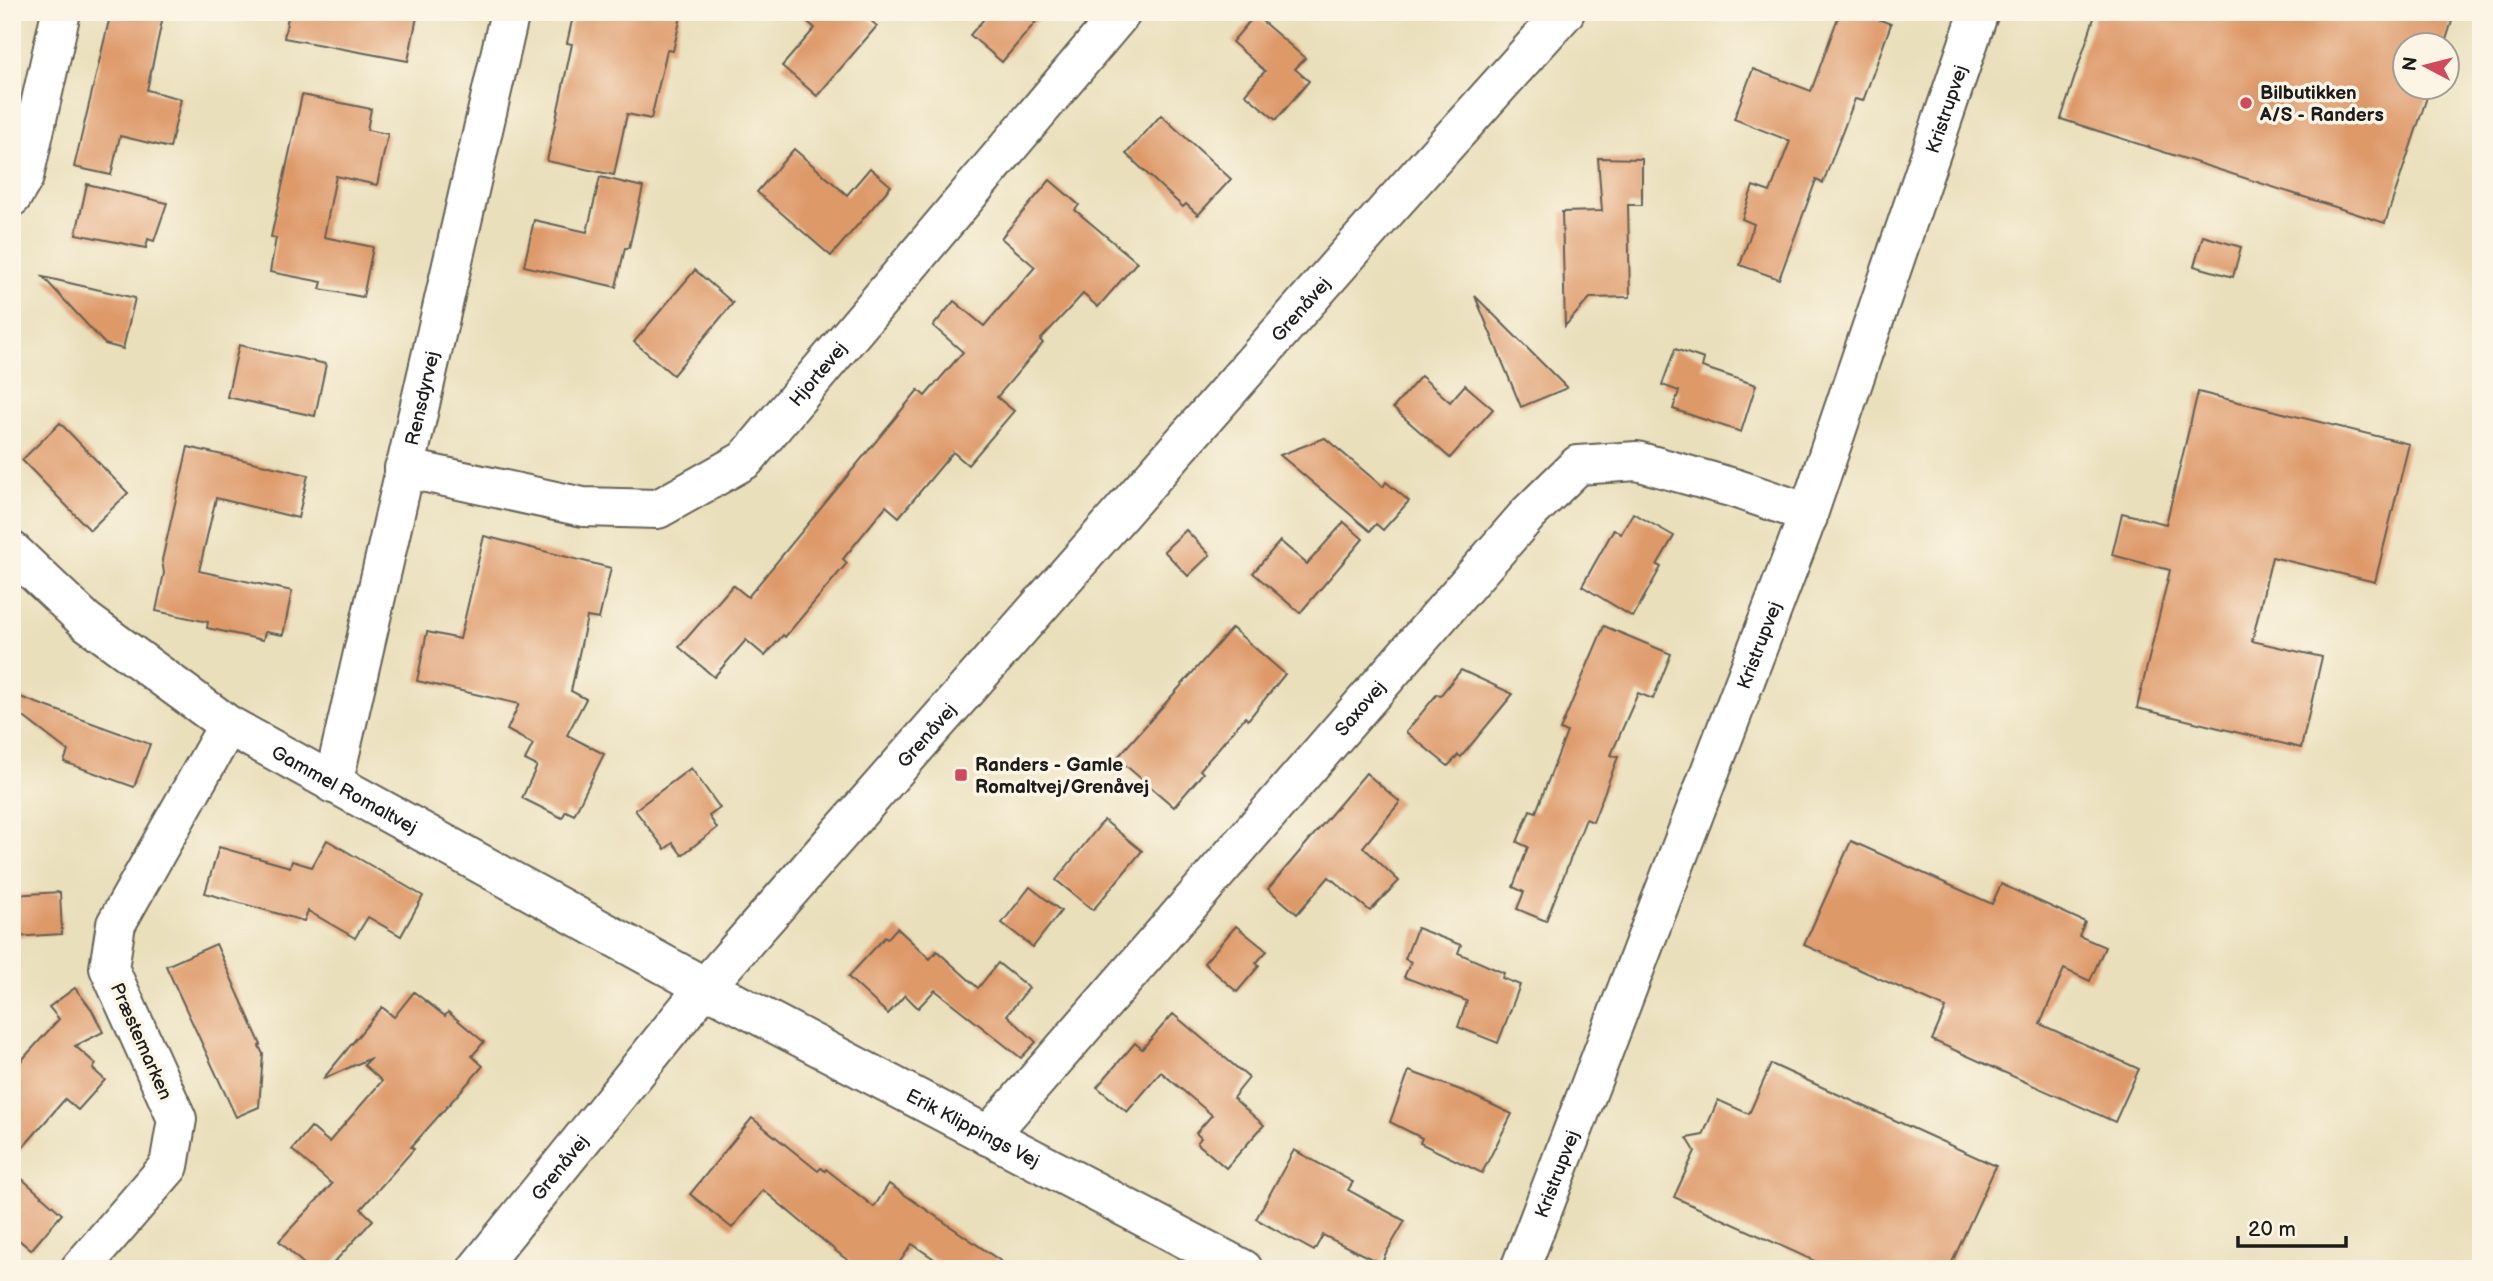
<svg xmlns="http://www.w3.org/2000/svg" width="2493" height="1281" viewBox="0 0 2493 1281" font-family="'Balsamiq Sans',sans-serif">
	<rect width="100%" height="100%" fill="#fcf5e5"/>
	<filter id="ink" filterUnits="userSpaceOnUse"><feTurbulence type="fractalNoise" baseFrequency=".0143" numOctaves="2"/><feDisplacementMap in="SourceGraphic" scale="14" xChannelSelector="R" yChannelSelector="G"/><feConvolveMatrix kernelMatrix="1 2 1 2 8 2 1 2 1" color-interpolation-filters="sRGB"/></filter>
	<filter id="wash" filterUnits="userSpaceOnUse"><feTurbulence type="fractalNoise" baseFrequency=".00686" numOctaves="4" result="noise"/><feDisplacementMap in="SourceGraphic" scale="28" xChannelSelector="R" yChannelSelector="G"/><feGaussianBlur stdDeviation="1.57" result="paint"/><feColorMatrix in="noise" values="0 0 0 0 0 0 0 0 0 0 0 0 0 0 0 0 0 1.4 0 .05"/><feComposite in="paint" operator="in"/></filter>
	<g filter="url(#wash)">
		<rect width="100%" height="100%" fill="#e9dfbb"/>
		<g id="blocks">
			<g fill="#de9969">
				<path d="M111 12H164L147 90 181 99 170 148 120 136 111 175 74 167Z"/>
				<path d="M289 12H418L408 61 284 38Z"/>
				<path d="M574 12H682L673 51 667 50 651 119 627 114 614 175 547 161 572 44 567 43Z"/>
				<path d="M796 12H861L877 26 817 96 782 66 815 28Z"/>
				<path d="M990 12H1044L1002 62 970 35Z"/>
				<path d="M1840 12H1860L1891 24 1863 101 1855 99 1823 183 1816 180 1779 279 1740 265 1754 224 1742 219 1753 186 1770 192 1790 141 1734 119 1753 69 1811 91Z"/>
				<path d="M2096 12H2455L2444 46H2405V88H2430L2385 223 2061 119Z"/>
				<path d="M1255 15 1305 58 1295 69 1309 81 1276 120 1245 94 1265 71 1232 42Z"/>
				<path d="M302 95 371 109 367 130 388 134 377 185 336 176 324 237 373 247 363 297 320 289 322 282 270 272 276 238 271 237Z"/>
				<path d="M1161 115 1231 179 1198 215 1186 204 1183 207 1126 154Z"/>
				<path d="M794 149 847 195 870 168 891 186 831 256 757 192Z"/>
				<path d="M1598 158 1642 159V205H1628L1630 297 1590 298 1565 326 1562 212 1602 211Z"/>
				<path d="M600 177 643 187 629 248H625L616 287 524 266 534 220 587 232Z"/>
				<path d="M1050 180 1079 205 1075 210 1137 262 1098 307 1083 294 1040 340 1043 343 997 397 1014 411 968 465 953 452 899 517 886 506 843 559 847 563 785 637 783 635 765 656 746 640 714 677 679 647 733 585 748 597 918 390 925 396 963 352 933 326 954 301 984 326 1035 267 1001 238Z"/>
				<path d="M87 184 167 203 154 241 148 239 146 248 76 234Z"/>
				<path d="M2203 236 2241 247 2233 277 2194 266Z"/>
				<path d="M695 270 733 303 673 375 634 342Z"/>
				<path d="M43 277 135 298 123 349 105 344Z"/>
				<path d="M1475 296 1567 388 1521 407Z"/>
				<path d="M239 345 326 364 315 416 227 397Z"/>
				<path d="M1675 349 1704 359 1702 367 1756 385 1741 432 1673 409 1679 391 1662 385Z"/>
				<path d="M1421 376 1450 402 1465 385 1493 409 1450 458 1393 408Z"/>
				<path d="M2198 392 2409 444 2375 582 2272 557 2252 641 2322 657 2301 748 2137 708 2170 570 2112 555 2122 513 2166 524Z"/>
				<path d="M60 423 128 493 90 530 22 460Z"/>
				<path d="M1325 438 1383 487 1386 482 1409 501 1383 530 1376 524 1370 531 1280 455Z"/>
				<path d="M188 447 308 475 298 518 216 498 199 571 292 591 283 635 265 632 263 640 207 628 208 622 156 611 164 573 162 560Z"/>
				<path d="M1633 513 1674 536 1657 565 1661 567 1633 617 1582 586 1614 529 1621 534Z"/>
				<path d="M1344 522 1363 539 1300 613 1253 573 1280 541 1307 564Z"/>
				<path d="M1186 530 1210 555 1188 576 1164 551Z"/>
				<path d="M484 536 611 568 599 619 587 617 571 691 586 699 567 735 604 754 574 815 566 811 562 818 522 798 537 766 525 760 533 744 507 730 519 704 417 681 427 632 460 639Z"/>
				<path d="M1604 626 1671 654 1653 699 1638 693 1611 755 1618 757 1593 822 1586 819 1546 921 1517 909 1524 892 1513 887 1528 847 1517 842 1530 810 1536 812 1567 732 1560 730Z"/>
				<path d="M1232 628 1285 674 1248 720 1245 717 1200 770 1203 773 1174 807 1117 758Z"/>
				<path d="M1461 670 1513 694 1461 757 1458 755 1448 766 1406 732 1437 694 1440 696Z"/>
				<path d="M12 694 150 744 134 787 64 762 68 751 12 708Z"/>
				<path d="M691 768 720 808 709 816 717 828 682 855 673 843 665 849 635 810Z"/>
				<path d="M1366 773 1400 802 1363 847 1399 881 1370 911 1329 877 1297 914 1268 889Z"/>
				<path d="M1104 820 1142 851 1093 910 1056 880Z"/>
				<path d="M327 840 423 896 401 936 368 917 355 938 308 911 304 921 205 893 219 847 290 867 292 861 312 867Z"/>
				<path d="M1851 841 1992 904 2001 884 2085 922 2079 936 2105 947 2090 981 2064 969 2040 1024 2139 1069 2115 1122 1932 1040 1946 1008 1804 945Z"/>
				<path d="M1030 887 1061 911 1033 947 1002 923Z"/>
				<path d="M60 892 62 934 12 937V895Z"/>
				<path d="M1236 926 1267 951 1256 963 1259 966 1237 992 1204 963Z"/>
				<path d="M897 928 930 959 937 951 978 988 998 963 1029 988 1007 1015 1036 1042 1021 1058 935 990 918 1008 905 995 888 1014 848 977 885 937 887 939Z"/>
				<path d="M1417 928 1461 945 1458 953 1504 973 1502 978 1520 985 1498 1043 1458 1027 1467 1001 1404 977 1411 962 1405 959Z"/>
				<path d="M216 944 261 1045 259 1046 263 1054 259 1107 236 1117 166 966Z"/>
				<path d="M75 988 92 1010 103 1032 75 1046 96 1064 93 1069 105 1080 78 1110 65 1099 12 1160V1071L59 1019 49 1007Z"/>
				<path d="M414 992 445 1016 448 1012 484 1042 472 1056 483 1066 411 1147 414 1149 361 1209 373 1220 328 1269H309L279 1241 332 1184 292 1150 311 1127 329 1142 382 1081 364 1065 371 1058 323 1079 382 1007 394 1017Z"/>
				<path d="M1173 1014 1249 1078 1233 1098 1264 1125 1226 1168 1197 1143 1201 1138 1196 1133 1212 1115 1161 1072 1127 1112 1097 1087 1135 1043 1142 1049Z"/>
				<path d="M1771 1064 1996 1166 1949 1269H1832L1674 1197 1695 1151 1687 1138 1703 1135 1718 1100 1749 1114Z"/>
				<path d="M1409 1071 1463 1091 1512 1114 1482 1173 1420 1143 1422 1138 1390 1122Z"/>
				<path d="M752 1118 818 1171 821 1168 825 1171 826 1169 874 1207 889 1184 1012 1269H949L912 1244 895 1269H861L842 1256 763 1190 732 1228 690 1194Z"/>
				<path d="M1294 1150 1353 1182 1348 1190 1405 1221 1385 1255 1382 1264 1323 1235 1314 1251 1256 1219Z"/>
				<path d="M12 1170 62 1214 31 1250 12 1234Z"/>
			</g>
		</g>
	</g>
	<g filter="url(#ink)">
		<use href="#blocks" fill-opacity="0" stroke="#646054" stroke-width="2"/>
		<g fill="none" stroke-linecap="round" stroke-linejoin="round">
			<defs>
				<g id="minor">
					<path d="M12 197 24 177 61 12"/>
					<path id="s1" d="M404 468 583 507 658 509 745 460 1122 12"/>
					<path id="s2" d="M12 551 86 621 228 725 705 987 1243 1269"/>
					<path id="s3" d="M333 784 510 12"/>
					<path id="s4" d="M988 1136 1529 513 1578 465 1637 461 1734 488 1790 507 1808 517"/>
					<path d="M80 1269 169 1166 177 1119 109 968 116 924 228 725"/>
					<path id="s5" d="M477 1269 705 987 1388 209 1565 12"/>
					<path id="s6" d="M1520 1269 1803 529 1979 12"/>
				</g>
			</defs>
			<use href="#minor" stroke="#646054" stroke-width="42"/>
			<use href="#minor" stroke="#fff" stroke-width="38"/>
		</g>
	</g>
	<g fill="#d1495b" stroke="#fcf5e5" stroke-width="2.5">
		<circle cx="2246" cy="103" r="7"/>
		<rect x="954" y="768" width="14" height="14" rx="3.5"/>
	</g>
	<g text-anchor="middle" stroke-width="7" stroke-linejoin="round" paint-order="stroke">
		<g font-size="19" font-weight="bold" fill="#1c1c1c" stroke="#fcf5e5" text-anchor="start">
			<text x="2260" y="99">Bilbutikken<tspan x="2260" dy="22">A/S - Randers</tspan></text>
			<text x="975" y="771">Randers - Gamle<tspan x="975" dy="22">Romaltvej/Grenåvej</tspan></text>
		</g>
		<g font-size="19" fill="#1c1c1c" stroke="#fcf5e5">
			<text dy="7" stroke="none"><textPath href="#s6" startOffset="1236">Kristrupvej</textPath></text>
			<text dy="7" stroke="none"><textPath href="#s5" startOffset="1265">Grenåvej</textPath></text>
			<text dy="7" stroke="none"><textPath href="#s1" startOffset="471">Hjortevej</textPath></text>
			<text dy="7" stroke="none"><textPath href="#s3" startOffset="396">Rensdyrvej</textPath></text>
			<text dy="7" stroke="none"><textPath href="#s6" startOffset="668">Kristrupvej</textPath></text>
			<text dy="7" stroke="none"><textPath href="#s4" startOffset="567">Saxovej</textPath></text>
			<text dy="7" stroke="none"><textPath href="#s5" startOffset="698">Grenåvej</textPath></text>
			<text dy="7" stroke="none"><textPath href="#s2" startOffset="411">Gammel Romaltvej</textPath></text>
			<text transform="translate(142 1041) rotate(66)" y="7">Præstemarken</text>
			<text dy="7" stroke="none"><textPath href="#s2" startOffset="1125">Erik Klippings Vej</textPath></text>
			<text dy="7" stroke="none"><textPath href="#s5" startOffset="131">Grenåvej</textPath></text>
			<text dy="7" stroke="none"><textPath href="#s6" startOffset="102">Kristrupvej</textPath></text>
		</g>
	</g>
	<rect width="2493" height="1281" fill="none" stroke="#fcf5e5" stroke-width="42"/>
	<g transform="translate(2426 66) rotate(277)"><circle r="33" fill="#fcf5e5" stroke="#a29e95" stroke-width="2"/>
	<path d="M0-5L12 26L0 18L-12 26Z" fill="#d1495b"/>
	<text y="-10" font-size="19" font-weight="bold" text-anchor="middle" fill="#1c1c1c">N</text>
	</g>
	<path d="M2238 1236v10h108v-10" fill="none" stroke="#1c1c1c" stroke-width="3.5"/>
	<text x="2248" y="1236" font-size="21" fill="#1c1c1c" stroke="#fcf5e5" stroke-width="5" paint-order="stroke">20 m</text>
</svg>
